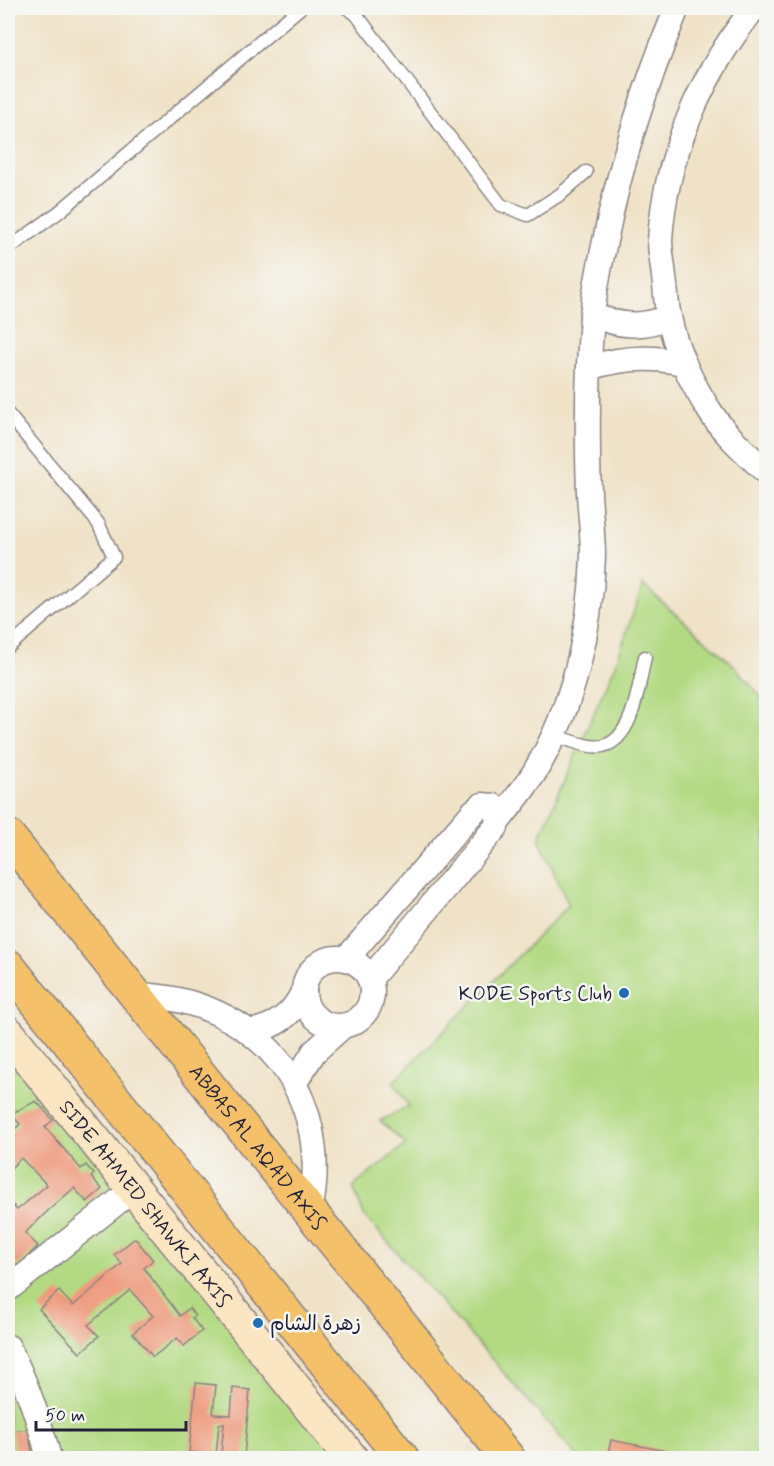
<svg xmlns="http://www.w3.org/2000/svg" width="774" height="1466" viewBox="0 0 774 1466" font-family="Mynerve,'Playpen Sans Arabic',sans-serif">
	<rect width="100%" height="100%" fill="#f6f6f2"/>
	<filter id="ink" filterUnits="userSpaceOnUse"><feTurbulence type="fractalNoise" baseFrequency=".0167" numOctaves="2"/><feDisplacementMap in="SourceGraphic" scale="12" xChannelSelector="R" yChannelSelector="G"/><feConvolveMatrix kernelMatrix="1 2 1 2 8 2 1 2 1" color-interpolation-filters="sRGB"/></filter>
	<filter id="wash" filterUnits="userSpaceOnUse"><feTurbulence type="fractalNoise" baseFrequency=".008" numOctaves="4" result="noise"/><feDisplacementMap in="SourceGraphic" scale="24" xChannelSelector="R" yChannelSelector="G"/><feGaussianBlur stdDeviation="1.35" result="paint"/><feColorMatrix in="noise" values="0 0 0 0 0 0 0 0 0 0 0 0 0 0 0 0 0 1.4 0 .05"/><feComposite in="paint" operator="in"/></filter>
	<g filter="url(#wash)">
		<rect width="100%" height="100%" fill="#f0e2c7"/>
		<g fill="#b3da83" stroke="#6a7e5f" stroke-width="1.5">
			<path d="M643 585 735 666 766 703V1458H579L364 1215 353 1187 406 1144 380 1121 409 1106 393 1082 569 905 539 839 617 660Z"/>
			<path d="M8 1033 351 1458H8Z"/>
		</g>
		<g id="blocks">
			<g fill="#ee9a7d">
				<path d="M36 1101 53 1120 45 1127 81 1169 86 1165 94 1174 91 1177 102 1189 87 1202 74 1188 50 1209 25 1233 38 1246 18 1266 8 1255V1200L17 1210 47 1185 21 1158 8 1171V1136L20 1124 11 1114Z"/>
				<path d="M135 1238 153 1260 144 1268 180 1316 189 1308 195 1316 192 1318 202 1331 184 1346 177 1338 153 1357 133 1333 153 1316 130 1290 88 1325 99 1336 80 1353 39 1309 59 1291 73 1306 122 1264 114 1255Z"/>
				<path d="M196 1383 216 1385 213 1414 231 1415 233 1388 250 1390 244 1457 221 1454 224 1424H219L216 1455 189 1452Z"/>
				<path d="M28 1429 33 1458H16L12 1431Z"/>
				<path d="M611 1440 697 1457V1458H607Z"/>
			</g>
		</g>
	</g>
	<g filter="url(#ink)">
		<use href="#blocks" fill-opacity="0" stroke="#898281" stroke-width="1.5"/>
		<g fill="none" stroke-linecap="round" stroke-linejoin="round">
			<defs>
				<g id="lane">
					<path d="M347 8 356 14 501 205 528 215 561 194 586 172"/>
					<path d="M8 249 59 212 300 8"/>
					<path d="M8 414 98 523 114 557 8 647"/>
					<path d="M553 735C568 739 588 749 603 746 634 739 639 682 645 657"/>
				</g>
				<g id="street">
					<path d="M754 8C702 73 665 156 660 240 660 252 663 265 664 277 666 290 666 304 669 317 676 351 692 384 711 413 726 436 747 453 766 472"/>
					<path d="M592 314C619 327 641 328 669 317"/>
					<path d="M589 368C621 357 651 356 684 363"/>
					<path d="M499 820C511 805 524 789 534 773 573 709 591 630 593 556 593 535 590 514 589 493 587 434 587 375 592 317 594 291 600 265 605 241 621 160 646 83 677 8"/>
					<circle cx="338" cy="992" r="34"/>
					<path d="M346 959 474 811 482 805 493 806 499 815 496 827 370 979"/>
					<path d="M136 995C257 998 335 1092 310 1212"/>
					<path d="M249 1032C276 1027 293 1015 304 990"/>
					<path d="M294 1084 314 1052 343 1026"/>
					<path d="M8 1289 135 1188"/>
					<path d="M8 1347C27 1383 39 1420 49 1458"/>
				</g>
				<g id="secondary">
					<path id="s1" d="M8 1033 351 1458"/>
				</g>
				<g id="primary">
					<path id="s2" d="M8 836 508 1458"/>
					<path d="M8 966 402 1458"/>
				</g>
			</defs>
			<use href="#lane" stroke="#898281" stroke-width="15"/>
			<use href="#street" stroke="#898281" stroke-width="27"/>
			<use href="#secondary" stroke="#898281" stroke-width="36"/>
			<use href="#primary" stroke="#898281" stroke-width="36"/>
			<use href="#lane" stroke="#fff" stroke-width="12"/>
			<use href="#street" stroke="#fff" stroke-width="24"/>
			<use href="#secondary" stroke="#fbe6c3" stroke-width="33"/>
			<use href="#primary" stroke="#f4c16a" stroke-width="33"/>
		</g>
	</g>
	<g fill="#1f6fb2" stroke="#f6f6f2" stroke-width="2">
		<circle cx="624" cy="993" r="6"/>
		<circle cx="258" cy="1323" r="6"/>
	</g>
	<g text-anchor="middle" stroke-width="5" stroke-linejoin="round" paint-order="stroke">
		<g font-size="20" fill="#22223b" stroke="#f6f6f2" text-anchor="end">
			<text x="612" y="1000">KODE Sports Club</text>
			<text x="270" y="1330" text-anchor="start">زهرة الشام</text>
		</g>
		<g font-size="20" fill="#22223b" stroke="#f6f6f2">
			<text dy="7" stroke="none"><textPath href="#s2" startOffset="399">ABBAS AL AQAD AXIS</textPath></text>
			<text dy="7" stroke="none"><textPath href="#s1" startOffset="219">SIDE AHMED SHAWKI AXIS</textPath></text>
		</g>
	</g>
	<rect width="774" height="1466" fill="none" stroke="#f6f6f2" stroke-width="30"/>
	<path d="M36 1421v9h150v-9" fill="none" stroke="#22223b" stroke-width="3"/>
	<text x="45" y="1421" font-size="18" fill="#22223b" stroke="#f6f6f2" stroke-width="4.5" paint-order="stroke">50 m</text>
</svg>
